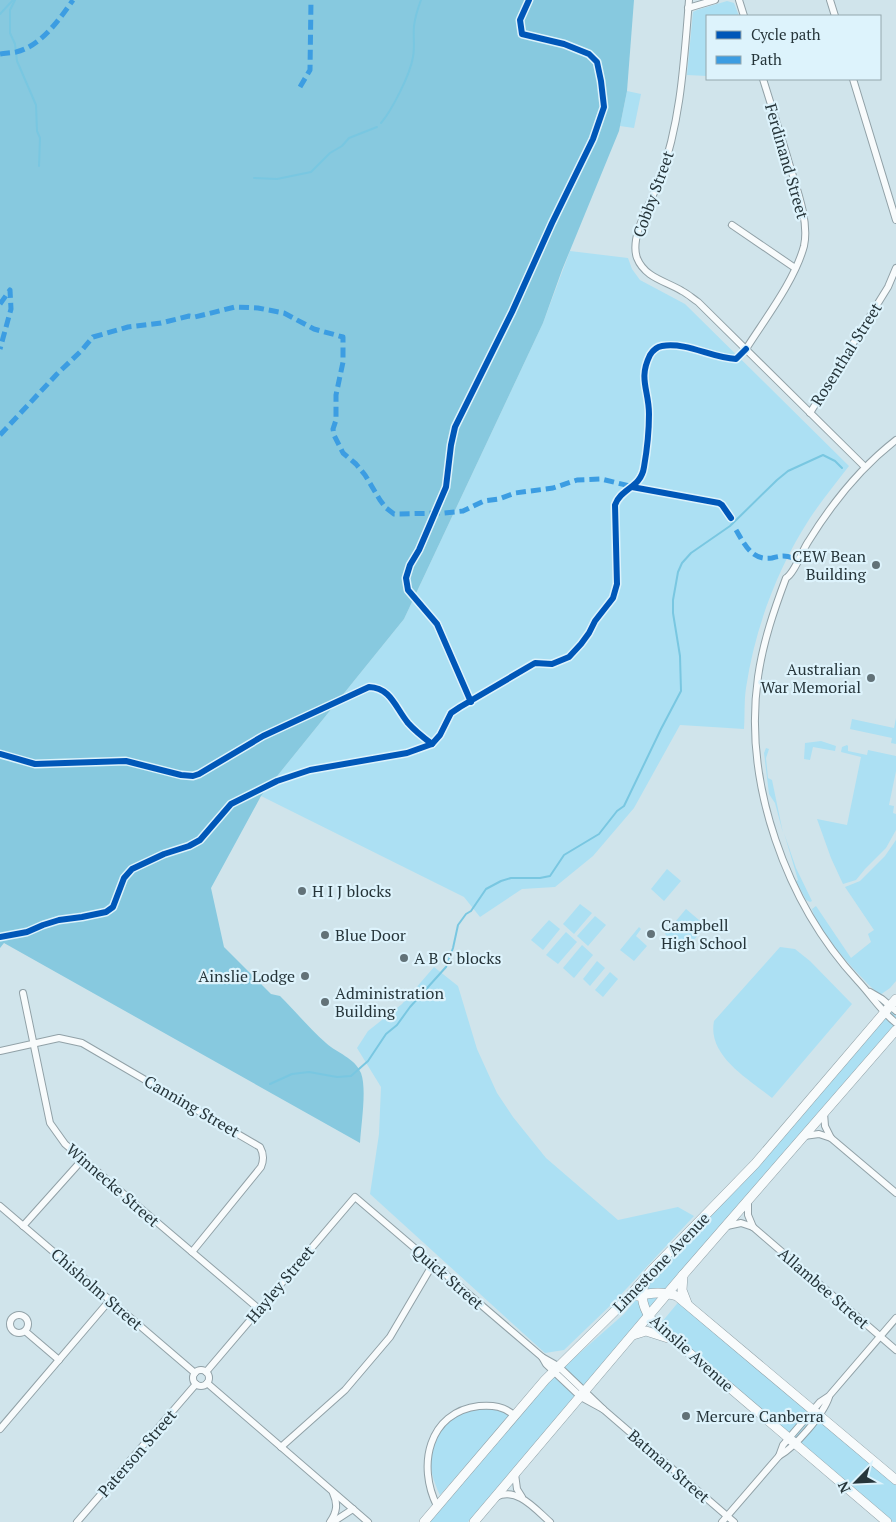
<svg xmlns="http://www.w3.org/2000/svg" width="896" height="1522" viewBox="0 0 896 1522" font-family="'PT Serif',serif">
	<rect width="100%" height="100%" fill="#d0e4eb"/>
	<g fill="#ace0f3">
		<path d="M727 1 734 3 739 16H707V76L687 75 693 12 697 10Z"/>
		<path d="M627 91 641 94 634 128 620 126Z"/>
		<path d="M570 251 628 258 632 269 640 280 685 304 849 466C836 483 822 500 810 518 777 569 755 628 746 688 744 701 745 716 744 729L680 725 634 808 593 856 555 887 522 889 480 917 464 897 261 796 404 619 543 323Z"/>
		<path d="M896 718V744L891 743 892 738 850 729 852 719 894 728Z"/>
		<path d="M821 741 836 746 835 751 813 747 810 760 804 759 805 743Z"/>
		<path d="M847 745 848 746V751L867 755 868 750 896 756V771L889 805 894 806 893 813 896 814V830L886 848 865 869 856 880 843 884 831 858 817 819 847 825 861 757 841 752 842 747Z"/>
		<path d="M766 748 769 749 766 758 768 778 772 780 783 833 775 803 769 794 764 753Z"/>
		<path d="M784 833 796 868 812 901 810 902 806 900 796 881 798 880Z"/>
		<path d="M896 840V981L890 988 880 995C862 980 817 931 812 909L816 906 851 958 871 942 868 934 874 930 845 887 860 881 885 856Z"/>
		<path d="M667 869 681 881 664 901 651 889Z"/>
		<path d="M580 904 592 913 574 934 563 924Z"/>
		<path d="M686 909 706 926 684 951 665 934Z"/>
		<path d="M595 916 606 925 588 946 577 936Z"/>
		<path d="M549 920 560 929 543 950 531 940Z"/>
		<path d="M639 927 641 929 636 936 647 946 634 961 620 950Z"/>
		<path d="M566 932 577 942 558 964 546 955Z"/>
		<path d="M582 945 593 955 574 978 563 968Z"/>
		<path d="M780 947 795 949 810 961 852 1004 772 1098C749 1079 707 1056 714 1021Z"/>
		<path d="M597 961 605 968 590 986 583 979Z"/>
		<path d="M434 967 458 986 477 1049 497 1093 513 1117 546 1158 618 1220 678 1207 694 1216 614 1302 564 1350 545 1353 370 1194 379 1134 381 1087 357 1048 368 1031 402 1004Z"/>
		<path d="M610 972 618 979 603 997 595 990Z"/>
		<path d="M896 1002V1024L468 1522H428L543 1387 566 1365 624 1314 649 1284 657 1269Z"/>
		<path d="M681 1299 896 1484V1522H893L661 1323Z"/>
		<path d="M473 1409H502L511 1415 440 1495C430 1474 427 1458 437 1437 439 1433 441 1427 444 1423 452 1416 463 1412 473 1409Z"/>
	</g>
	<path fill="#87c9df" d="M0 0H634L627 91 619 131 562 270 543 323 404 619 261 796 211 888 224 947 271 994 280 996C295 1011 310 1029 326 1043 338 1054 354 1057 361 1073 367 1089 361 1125 360 1143L4 943 0 948Z"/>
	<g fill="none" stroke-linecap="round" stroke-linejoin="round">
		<g stroke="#79c7e1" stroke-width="2">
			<path d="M15 0 10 10V33L15 44 17 61 36 105 37 131 40 138 39 166"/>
			<path d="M0 14 13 0"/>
			<path d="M381 123C392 110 410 75 413 57 415 47 413 36 414 26 415 18 418 8 421 0"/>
			<path d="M254 178 277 179 311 172 330 153 342 146 349 138 377 127"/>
			<path d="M270 1084 292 1074 309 1072 337 1077 351 1076 368 1061 386 1034 397 1025 410 1007 446 967 453 948 458 925 466 914 471 911 486 889 501 881 511 878H540L550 876 564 855 599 834 617 811 624 806 661 729 681 691 680 656 673 613V600L678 572 682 563 691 553 730 526 777 480 788 471 823 455 835 461 842 468"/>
		</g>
		<defs>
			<g id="minor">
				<path d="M689 0C684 61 681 121 660 179 652 201 629 236 637 258 645 278 666 281 682 291 688 294 692 298 698 302L865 467"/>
				<path d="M739 0 744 16"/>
				<path d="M830 0 835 16"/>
				<path d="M688 8 715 0"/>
				<path d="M853 79 896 220"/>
				<path d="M732 225 795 268"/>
				<path d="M746 349C765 319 795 280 804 246 810 219 794 182 787 156 779 130 771 104 763 79"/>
				<path d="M810 413 888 287 896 268"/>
				<path d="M896 440C860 468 832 503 808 542 802 551 794 574 786 578 774 610 763 642 758 677 743 783 786 903 858 981 872 996 880 1010 896 1023"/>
				<path d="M870 992 882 999 896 1011"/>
				<path d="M23 993 50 1123 65 1144 259 1309"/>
				<path d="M0 1051 59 1038 82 1043 260 1147C264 1154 264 1160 261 1167L192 1252"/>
				<path d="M824 1113 825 1126 831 1138 896 1193"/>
				<path d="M804 1136 819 1134 831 1138"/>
				<path d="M748 1202V1215L753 1227"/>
				<path d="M0 1206 195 1373"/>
				<path d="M23 1226 83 1159"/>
				<path d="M727 1226 741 1223 753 1227 896 1350"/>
				<circle cx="19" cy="1324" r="9"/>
				<path d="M25 1331 59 1360"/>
				<path d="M542 1357 558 1366 603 1409 734 1522"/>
				<circle cx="201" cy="1378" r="8"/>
				<path d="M206 1372 355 1197 542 1357 546 1364 581 1397 603 1409"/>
				<path d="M207 1383 368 1522"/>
				<path d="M0 1429 110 1300"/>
				<path d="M281 1447 345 1390 390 1337 433 1264"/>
				<path d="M779 1456 783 1445 820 1402 829 1396 896 1318"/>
				<path d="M515 1474 517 1489 522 1497"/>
				<path d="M496 1497C517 1486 536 1510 550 1522"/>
				<path d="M437 1506C417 1466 428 1412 479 1406 493 1405 504 1406 515 1416"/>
				<path d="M77 1522 196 1384"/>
				<path d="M330 1522C337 1512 338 1504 333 1493"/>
				<path d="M333 1522 353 1509"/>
				<path d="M722 1522 779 1456C795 1447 823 1415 829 1397"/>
			</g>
			<g id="secondary">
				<path d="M683 1275 682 1290 687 1303"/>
				<path d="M646 1281C638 1295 644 1311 654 1323L887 1522"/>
				<path d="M638 1296C653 1292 663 1292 677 1296L896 1480"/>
				<path d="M633 1335 646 1331 668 1338"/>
				<path d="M424 1522 545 1380 628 1298 651 1271 755 1164 896 999"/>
				<path d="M474 1522 683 1275 896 1030"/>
			</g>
		</defs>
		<use href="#minor" stroke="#91a1a7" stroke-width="8"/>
		<use href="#secondary" stroke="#91a1a7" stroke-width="10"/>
		<use href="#minor" stroke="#f8fbfc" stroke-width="6"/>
		<use href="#secondary" stroke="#f8fbfc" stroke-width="9"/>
		<g stroke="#3c9de2" stroke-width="5" stroke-dasharray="10 5" stroke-linecap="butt">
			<path d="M0 54C5 53 11 53 16 52 41 46 59 20 73 0"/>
			<path d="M300 87 310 70 311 0"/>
			<path d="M0 304 10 290 11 309 0 349"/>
			<path d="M0 435 57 374 81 351 93 337 128 327 161 323 189 316 195 317 235 307 258 308 284 313 314 329 343 337V362L336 395V420L333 429 334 435 343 453 356 464 365 475 380 500 386 508 394 514 444 513 463 511 484 501 499 499 515 493 553 488 577 480 601 479 634 487"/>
			<path d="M736 530C745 545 752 561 772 558 780 556 785 555 793 558"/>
		</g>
		<defs>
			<g id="cycleway">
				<path d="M632 487 719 503 722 505 731 518"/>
				<path d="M471 702 437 624 408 590 406 578 410 565 419 550 446 487 451 445 455 427 512 312 552 223 593 139 604 107 601 81 597 62 589 54 564 44 522 34 520 20 529 0"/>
				<path d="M0 754 35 764 126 761 181 775 193 776 199 774 263 736 369 687C391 688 395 707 408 723 415 731 424 738 432 744"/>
				<path d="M0 937 27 932 43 925 59 920 82 917 106 912 113 907 124 878 132 869 164 854 189 846 200 840 231 804 277 781 310 770 407 753 432 744 440 735 451 713 460 707 535 663 552 664 569 657 581 644 589 633 595 621 613 598 617 584 615 505C621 488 641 488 644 467 647 450 649 431 649 414 649 390 638 379 650 355 653 350 656 347 662 346 688 342 711 358 736 359L746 349"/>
			</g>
		</defs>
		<use href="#cycleway" stroke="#ddf3fc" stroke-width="9"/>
		<use href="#cycleway" stroke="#0057b8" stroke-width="6"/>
	</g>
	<g fill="#627278" stroke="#ddf3fc" stroke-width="2">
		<circle cx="876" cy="565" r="5"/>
		<circle cx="871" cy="678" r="5"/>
		<circle cx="302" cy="891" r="5"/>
		<circle cx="651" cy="934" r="5"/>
		<circle cx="325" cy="935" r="5"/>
		<circle cx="404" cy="958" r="5"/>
		<circle cx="305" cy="976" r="5"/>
		<circle cx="325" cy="1002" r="5"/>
		<circle cx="686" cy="1416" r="5"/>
	</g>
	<g text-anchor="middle" stroke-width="4.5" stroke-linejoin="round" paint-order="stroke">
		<g font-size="16" fill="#26353a" stroke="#ddf3fc">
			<text transform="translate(787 161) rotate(74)" y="6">Ferdinand Street</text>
			<text transform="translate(653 194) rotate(-70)" y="6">Cobby Street</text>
			<text transform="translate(846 354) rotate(-58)" y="6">Rosenthal Street</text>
			<text transform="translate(192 1106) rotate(30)" y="6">Canning Street</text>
			<text transform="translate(113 1185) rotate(41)" y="6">Winnecke Street</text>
			<text transform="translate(661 1262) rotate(-46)" y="6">Limestone Avenue</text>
			<text transform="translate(448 1277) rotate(41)" y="6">Quick Street</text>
			<text transform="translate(280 1284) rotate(-50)" y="6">Hayley Street</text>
			<text transform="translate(824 1288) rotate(41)" y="6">Allambee Street</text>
			<text transform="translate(97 1289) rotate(41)" y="6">Chisholm Street</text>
			<text transform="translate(692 1353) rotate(42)" y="6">Ainslie Avenue</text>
			<text transform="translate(137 1453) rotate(-49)" y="6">Paterson Street</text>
			<text transform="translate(669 1466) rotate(41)" y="6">Batman Street</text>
		</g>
		<g font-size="16" fill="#26353a" stroke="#ddf3fc" text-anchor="start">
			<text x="866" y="562" text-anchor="end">CEW Bean<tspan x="866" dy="18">Building</tspan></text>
			<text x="861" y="675" text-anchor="end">Australian<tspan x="861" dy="18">War Memorial</tspan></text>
			<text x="312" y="897">H I J blocks</text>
			<text x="661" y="931">Campbell<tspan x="661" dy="18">High School</tspan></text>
			<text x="335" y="941">Blue Door</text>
			<text x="414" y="964">A B C blocks</text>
			<text x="295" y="982" text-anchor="end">Ainslie Lodge</text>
			<text x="335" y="999">Administration<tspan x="335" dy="18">Building</tspan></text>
			<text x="696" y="1422">Mercure Canberra</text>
		</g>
	</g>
	<rect x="706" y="15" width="175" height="65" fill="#ddf3fc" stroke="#94a7ae"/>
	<rect x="716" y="31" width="25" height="8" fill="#0057b8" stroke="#94a7ae"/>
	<text x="751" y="40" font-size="15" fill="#26353a">Cycle path</text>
	<rect x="716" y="56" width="25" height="8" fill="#3c9de2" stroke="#94a7ae"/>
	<text x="751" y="65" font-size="15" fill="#26353a">Path</text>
	<g transform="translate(856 1482) rotate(246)" stroke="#ddf3fc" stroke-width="4" paint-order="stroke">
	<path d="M0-4L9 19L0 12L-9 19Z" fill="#26353a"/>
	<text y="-8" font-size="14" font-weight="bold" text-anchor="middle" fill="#26353a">N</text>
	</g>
</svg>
